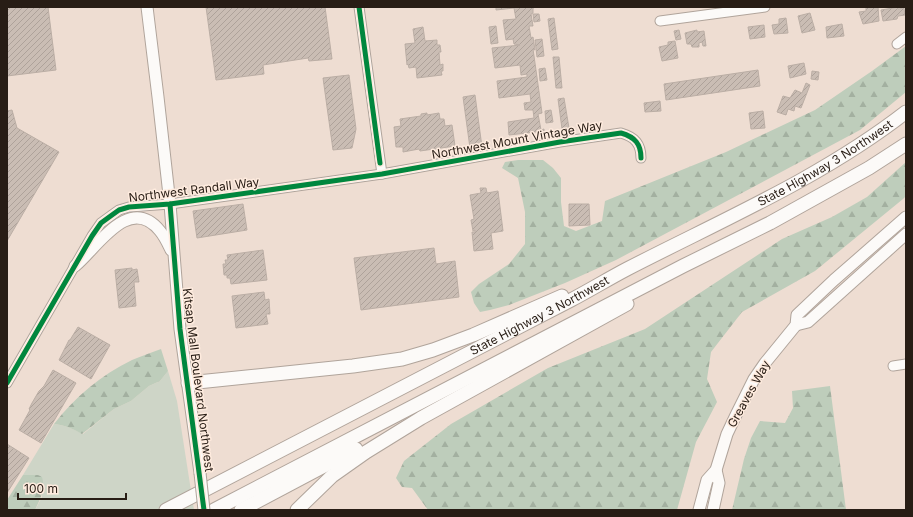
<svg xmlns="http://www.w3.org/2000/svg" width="913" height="517" viewBox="0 0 913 517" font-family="Inter,sans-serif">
	<defs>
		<pattern id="forest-firs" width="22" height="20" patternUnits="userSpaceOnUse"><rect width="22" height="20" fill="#becdbb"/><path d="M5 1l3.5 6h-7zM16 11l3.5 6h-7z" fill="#a3b0a0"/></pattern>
		<pattern id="building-hatch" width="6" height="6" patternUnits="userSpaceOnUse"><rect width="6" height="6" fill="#cabdb4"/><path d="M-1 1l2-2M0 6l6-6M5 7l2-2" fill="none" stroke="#aea29a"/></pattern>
	</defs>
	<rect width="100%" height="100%" fill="#eeddd2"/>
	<path fill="#ced5c7" d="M168 371 177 401 194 510H35L42 497 38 475H23L54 424C64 425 74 429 83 434L114 409 131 401 149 386 160 381Z"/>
	<g fill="url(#forest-firs)">
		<path d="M906 46V92L860 130 616 260 565 283 509 305 490 310 480 312 474 303 471 292 479 284 509 264 525 244V212L518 178 502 168 505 162 518 160H543L553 168 561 178V202L564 226 576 231 602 221 605 201 726 152 815 110 872 71Z"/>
		<path d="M906 162V196L903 199 815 271 742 312 711 352 707 379 717 402 696 442 677 510H428L412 488 402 487 396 478 404 461 451 424 548 368 645 329 782 239 832 217 867 197Z"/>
		<path d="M161 349 168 371 160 381 149 386 131 401 114 409 82 434C74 429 64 425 54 424 75 397 101 375 132 360 141 356 151 353 161 349Z"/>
		<path d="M830 386 846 510H732L744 459 751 438 760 421 785 423 793 408 792 391Z"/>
		<path d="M23 475H38L42 477C46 489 40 499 35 510H7V500Z"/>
	</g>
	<g fill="url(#building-hatch)" stroke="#bbaea5">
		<path d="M7 7H48L56 70 7 76Z"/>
		<path d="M206 7H325L332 59 309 61 308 58 263 65 264 74 216 80Z"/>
		<path d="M496 7H536L533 8V13L531 14 533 26H529L531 38 533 37 535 50 533 49 542 113 538 114 541 130 544 129V131L509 135 508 122 534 118 533 110H525L524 103 531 102 530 94 499 98 497 81 527 77V74L521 75 520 65 495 68 492 48 520 45 514 44 513 39 506 40 503 20 516 19 514 8 496 10Z"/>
		<path d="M866 7H878L879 21 863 24 859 12 866 11Z"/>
		<path d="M898 7V9L904 8 905 15 898 16 897 19 883 21 881 10Z"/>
		<path d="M810 13 815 30 802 33 798 16Z"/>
		<path d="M533 14H539L540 21 534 22Z"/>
		<path d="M554 18 558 49 552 50 548 19Z"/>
		<path d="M786 18 788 33 774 34 772 25 779 24V19Z"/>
		<path d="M842 24 844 36 827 38 826 27Z"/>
		<path d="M764 25 765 37 750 39 748 27Z"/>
		<path d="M496 26 498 43 491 44 489 27Z"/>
		<path d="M423 27 425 41 437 40V45H440L441 52H439L440 65 443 64V71H441L442 75 417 78 416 67 409 68 408 64 407 65 405 44 415 43 413 29Z"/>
		<path d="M679 30 681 39 676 40 674 31Z"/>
		<path d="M697 30V32L704 31 706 46H703L702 42 699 43V47H692L691 44H687L685 33Z"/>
		<path d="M542 39 544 56 537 57 535 40Z"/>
		<path d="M675 41 678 58 662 61 659 47 668 45V42Z"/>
		<path d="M553 57H559L562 88H556Z"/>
		<path d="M804 63 806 74 790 78 788 66Z"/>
		<path d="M545 68 547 80 540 81 539 69Z"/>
		<path d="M758 70 760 86 666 100 664 84Z"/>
		<path d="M812 71 819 72 818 80 811 79Z"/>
		<path d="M349 75 356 129 352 148 333 150 323 78Z"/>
		<path d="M806 83 810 85 801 108 795 106 794 111 788 109 786 115 777 112 783 96 790 98 795 90 802 93Z"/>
		<path d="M475 95 482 147 470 148 463 97Z"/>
		<path d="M564 98 569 128 562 129 558 99Z"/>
		<path d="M660 101 661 111 645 112 644 103Z"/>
		<path d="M12 110 17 128 59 152 7 241V111Z"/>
		<path d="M551 110 553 122 546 123 545 111Z"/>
		<path d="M763 111 765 128 751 129 749 113Z"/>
		<path d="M427 113V115L439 113 440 119H444L445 126 452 125 455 146 420 151 419 149 403 152V147H396L394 127 401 126 400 119 421 116V114Z"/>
		<path d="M480 188H486L487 193 498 191 503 231 491 233 493 249 474 251 472 232H475V230L473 231 471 220 474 219 470 195 481 193Z"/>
		<path d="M243 204 247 230 197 238 193 211Z"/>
		<path d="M569 204H589L590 225 569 226Z"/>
		<path d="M434 248 436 264 455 261 459 297 361 310 354 258Z"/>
		<path d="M263 250 267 280 231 284 230 278H227V275H224L223 264H226L225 260H228L227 255Z"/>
		<path d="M132 268V270L137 269 139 282H134L136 306 119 308 115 270Z"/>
		<path d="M264 292 265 300 269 299 270 314H266L268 324 236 328 232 296Z"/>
		<path d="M78 327 110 345 91 379 59 360 69 340H70Z"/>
		<path d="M53 370 76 383 41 443 19 430 30 410 29 409 32 403 39 391 44 386Z"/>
		<path d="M7 444 29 458 7 493Z"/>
	</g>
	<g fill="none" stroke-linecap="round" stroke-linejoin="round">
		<defs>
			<g id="minor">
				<path d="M359 7 382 174"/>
				<path d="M660 21 765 7"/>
				<path d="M897 44 906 37"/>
				<path d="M893 366 906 364"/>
				<path d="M7 383 92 236 101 223 112 215 119 210 129 207 170 204 382 174 560 142 621 133C635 137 641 144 641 158"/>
			</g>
			<g id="major">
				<path d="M147 7 158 97 170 204 180 329 200 473"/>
				<path d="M75 266C97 248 129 193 160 231 165 237 168 244 171 250"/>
				<path d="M796 325 808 322 906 234"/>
				<path d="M699 510 707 480 716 470 727 434 736 415 754 379 765 363 796 325 797 315 834 280 906 217"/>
				<path d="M713 510 719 483 716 470"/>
			</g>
			<g id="highway">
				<path d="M188 383 353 366 402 359 433 350 473 335 562 296"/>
				<path id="s1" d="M166 510 571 300C590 290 608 279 627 269 722 220 821 178 906 112"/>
				<path d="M214 510 683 266 770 223 869 168 906 144"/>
				<path d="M241 510 356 449"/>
				<path d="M297 510 332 476 366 452 421 418 627 304"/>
			</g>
		</defs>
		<use href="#minor" stroke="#b0a49b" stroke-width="11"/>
		<use href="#major" stroke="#b0a49b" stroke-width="13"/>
		<use href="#highway" stroke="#b0a49b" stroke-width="15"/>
		<use href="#minor" stroke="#fcfaf8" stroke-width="9"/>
		<use href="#major" stroke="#fcfaf8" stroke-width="11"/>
		<use href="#highway" stroke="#fcfaf8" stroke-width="13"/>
		<defs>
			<path id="major-bridge" d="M200 473 204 510"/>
		</defs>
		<use href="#major-bridge" stroke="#b0a49b" stroke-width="13" stroke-linecap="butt"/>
		<use href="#major-bridge" stroke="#fcfaf8" stroke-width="11"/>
		<defs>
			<g id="cycleway">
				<path d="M359 7 380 163"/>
				<path d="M170 204 180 329 204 510"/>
				<path d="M7 383 92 236 101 223 112 215 119 210 129 207 170 204 382 174 560 142 621 133C635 137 641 144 641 158"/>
			</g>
		</defs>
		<use href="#cycleway" stroke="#feebde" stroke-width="8"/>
		<use href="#cycleway" stroke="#00873e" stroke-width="5"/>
	</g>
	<g text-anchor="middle" stroke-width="3" stroke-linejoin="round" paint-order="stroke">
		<g font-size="12" fill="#281d15" stroke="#feebde">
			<text transform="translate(517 140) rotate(-10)" y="4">Northwest Mount Vintage Way</text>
			<text dy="4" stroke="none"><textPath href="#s1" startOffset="745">State Highway 3 Northwest</textPath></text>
			<text transform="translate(194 190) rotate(-7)" y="4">Northwest Randall Way</text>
			<text dy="4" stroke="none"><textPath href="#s1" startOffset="421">State Highway 3 Northwest</textPath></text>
			<text transform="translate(198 380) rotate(83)" y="4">Kitsap Mall Boulevard Northwest</text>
			<text transform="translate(749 394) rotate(-61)" y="4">Greaves Way</text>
		</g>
	</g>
	<rect width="913" height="517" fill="none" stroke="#281d15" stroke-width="16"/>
	<path d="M18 493v6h108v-6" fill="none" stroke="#281d15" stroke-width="2"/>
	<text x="24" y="493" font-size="12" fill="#281d15" stroke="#feebde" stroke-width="3" paint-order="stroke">100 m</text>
</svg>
